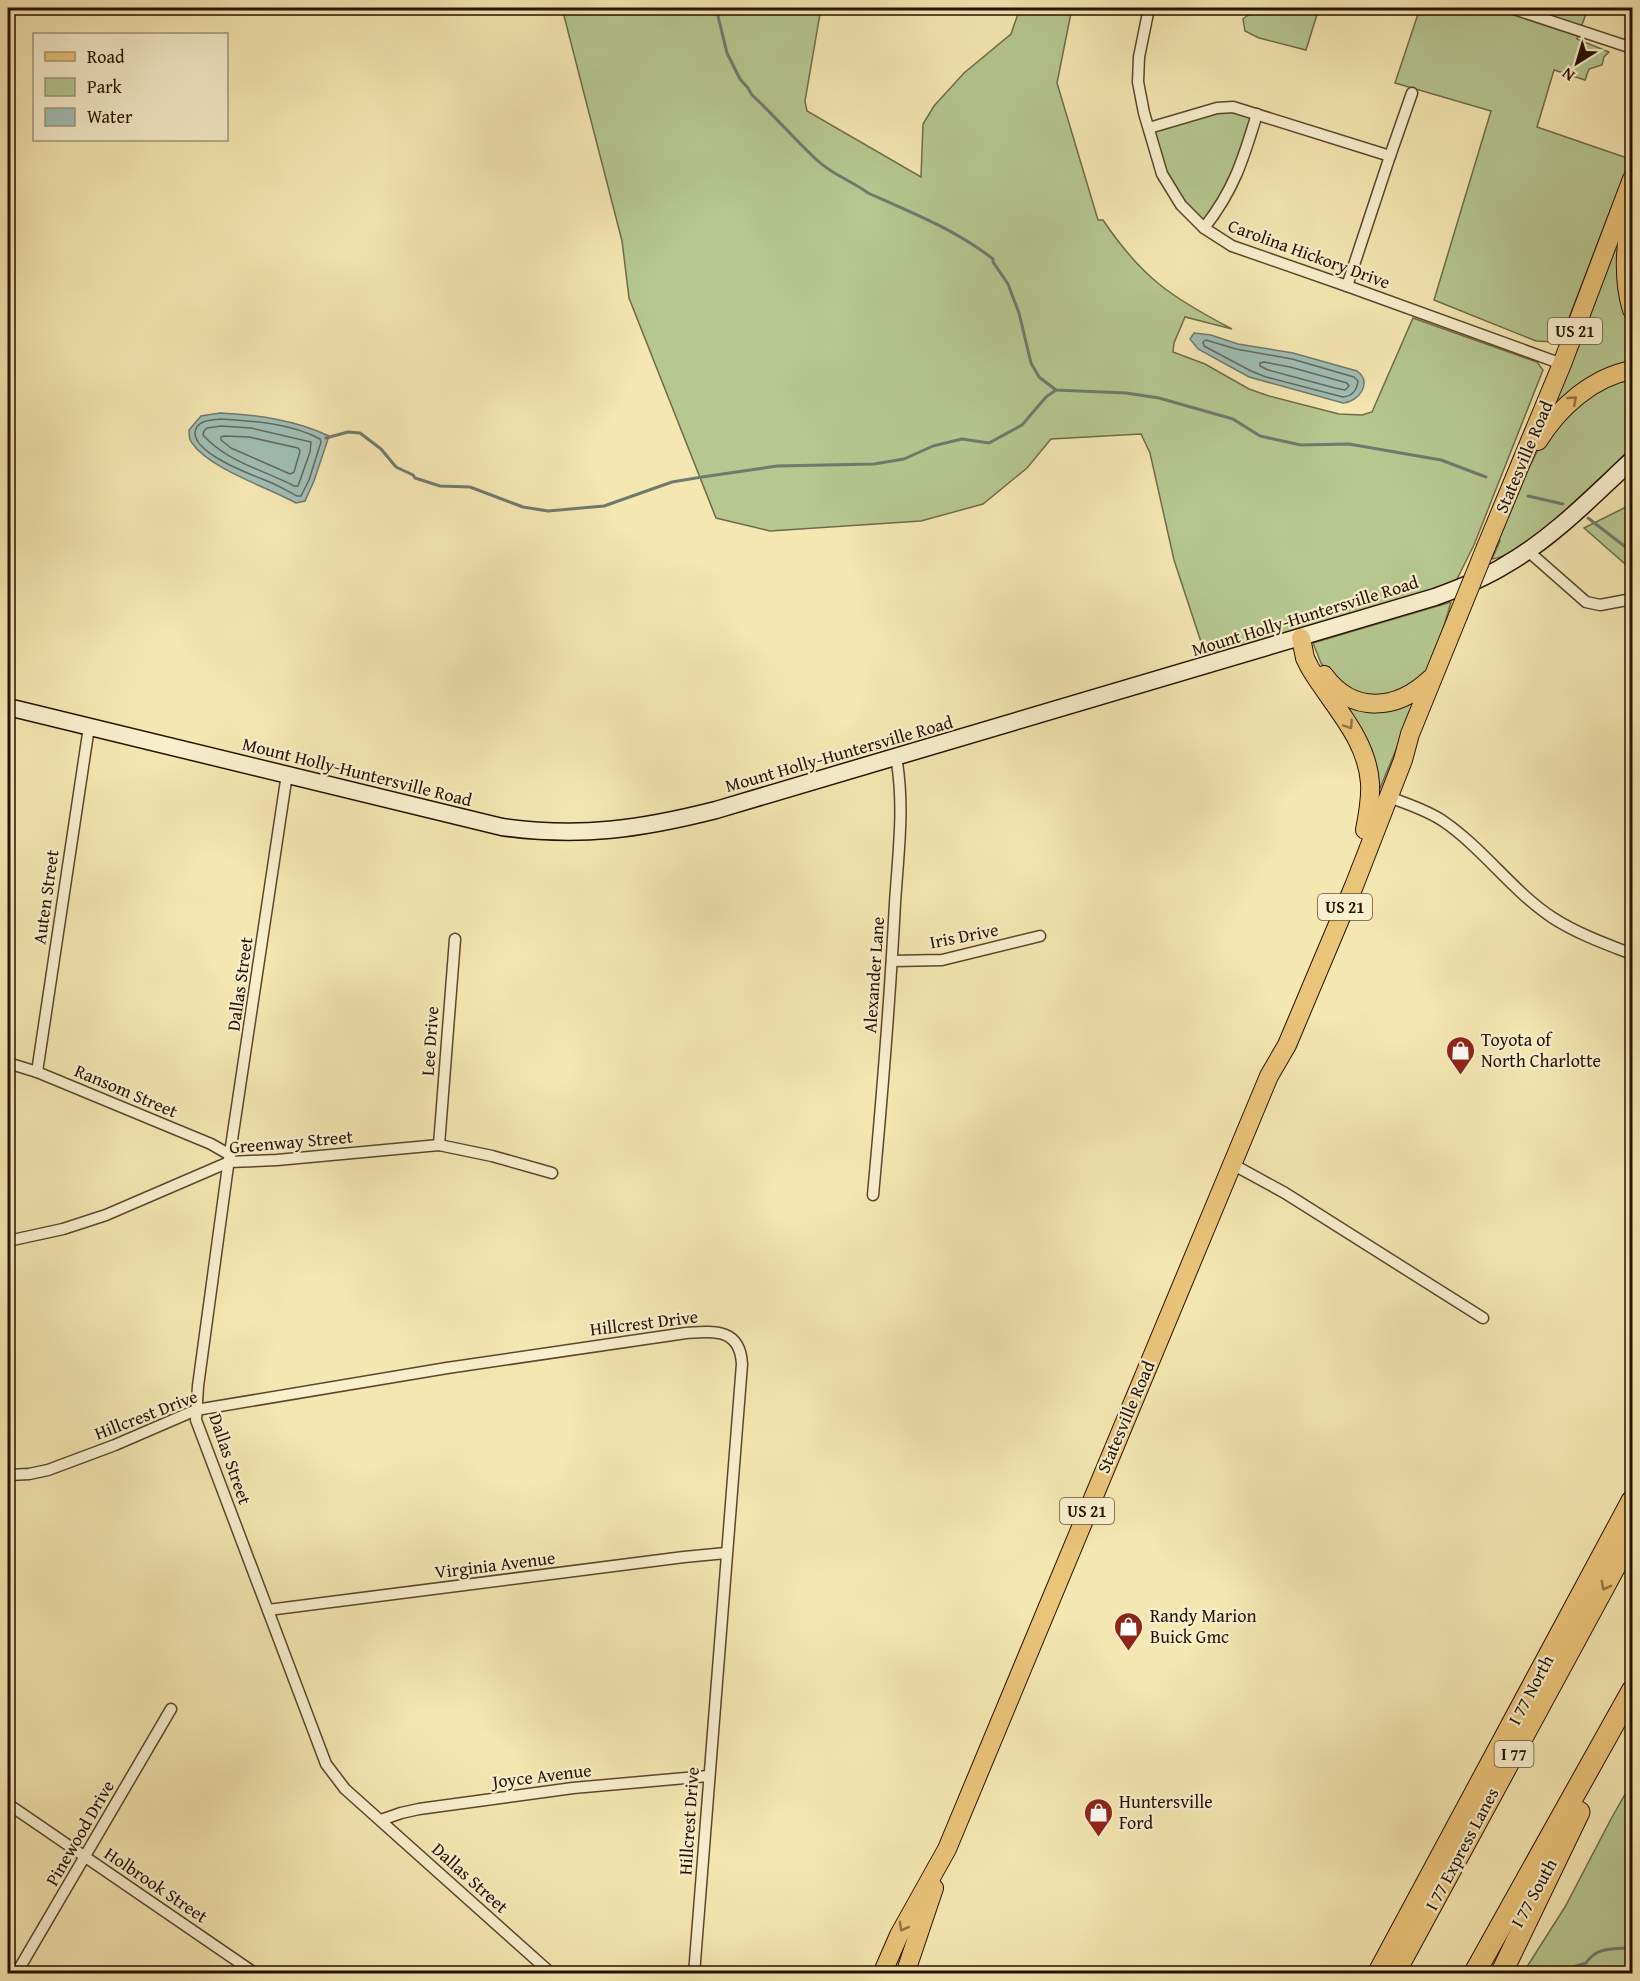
<svg xmlns="http://www.w3.org/2000/svg" width="1640" height="1981" viewBox="0 0 1640 1981" font-family="'Gentium Book Plus',serif">
	<rect width="100%" height="100%" fill="#f5e7b2"/>
	<filter id="stains"><feTurbulence type="fractalNoise" baseFrequency=".00333" numOctaves="4"/><feColorMatrix values="0 0 0 0 .2 0 0 0 0 .09 0 0 0 0 .02 0 0 0 .5 -.17"/></filter>
	<radialGradient id="worn" r=".72"><stop offset=".6" stop-color="#630" stop-opacity="0"/><stop offset="1" stop-color="#630" stop-opacity=".3"/></radialGradient>
	<g fill="#b6c790" stroke="#6e6c48" stroke-width="1.5">
		<path d="M562 8H821L805 101 807 111 921 177 923 124 934 106 964 73 1011 34 1020 8H1072L1057 83 1098 220H1103C1142 278 1171 297 1232 329L1185 317 1174 343 1173 352 1205 364 1249 389 1269 396 1339 414 1362 415 1372 412 1413 318 1537 362 1543 370 1474 545 1454 585 1206 657 1174 560 1150 453 1141 434 1051 439 1027 468 983 504 921 521 770 531 716 518 629 298 622 241Z"/>
		<path d="M1275 8H1319L1306 50 1259 38 1245 31 1243 19C1251 11 1262 11 1273 13Z"/>
		<path d="M1420 8H1588L1577 39 1609 52 1604 57 1602 65 1589 69 1585 80 1554 70 1537 127 1630 159 1562 336 1554 342 1536 341 1434 300 1491 111 1395 83Z"/>
		<path d="M1217 108 1257 114 1245 155 1204 228 1170 189 1149 128Z"/>
		<path d="M1627 211 1632 318V364L1548 419Z"/>
		<path d="M1632 374V447C1602 476 1531 554 1492 559L1500 541 1498 536 1499 527 1544 438 1576 403Z"/>
		<path d="M1628 506 1632 511V570L1584 528Z"/>
		<path d="M1451 602 1442 633 1424 676 1395 696H1364L1335 681 1321 663 1313 643Z"/>
		<path d="M1325 681 1346 698 1420 692 1378 793 1373 798Z"/>
		<path d="M1632 1782V1973H1523L1565 1907 1611 1819Z"/>
	</g>
	<g fill="#a0beb6" stroke="#70796d" stroke-width="1.5">
		<path d="M1194 333 1211 335 1238 344 1293 353 1357 371C1373 382 1359 402 1343 403L1249 377 1198 349 1190 339Z"/>
		<path d="M220 413C258 415 295 420 329 436L314 481 305 501 296 503C267 487 210 469 192 443 189 440 189 434 189 430L201 416Z"/>
	</g>
	<g fill="none" stroke-linecap="round" stroke-linejoin="round">
		<g stroke="#64685b" stroke-width="1.5">
			<path d="M1206 340 1236 349 1292 359 1354 377 1358 381C1357 390 1353 396 1343 397L1266 377 1251 371 1204 346 1203 342Z"/>
			<path d="M1264 362 1290 367 1347 383 1349 386 1345 390 1335 388 1268 370 1260 366V363Z"/>
			<path d="M221 419C253 421 291 423 320 439L321 442 309 480 301 496H297C289 492 281 487 272 483 255 476 195 455 195 433 196 420 211 420 221 419Z"/>
			<path d="M221 426 251 428 311 442 310 452 298 486H294C264 470 227 462 203 435L204 431 207 428Z"/>
			<path d="M224 436 249 437 298 448 300 451 294 472 290 474 231 448 221 440V437Z"/>
		</g>
		<g stroke="#70796d" stroke-width="3">
			<path d="M716 8 727 53 740 79 748 88 752 95C775 116 795 140 818 161 833 175 852 181 868 193 911 212 956 230 993 259V262L1008 284 1019 313 1031 363 1039 377 1056 390 1126 393 1159 398 1233 419 1260 436 1301 445 1349 444 1441 460 1486 477"/>
			<path d="M326 438 348 432 360 433 381 449 396 467 413 475 415 478 440 486 470 487 523 507 548 511 604 506 672 482 702 477 777 466 874 464 904 459 933 446 962 439 989 443 1022 425 1046 397 1056 390"/>
			<path d="M1528 496 1563 504"/>
			<path d="M1588 518 1632 552"/>
			<path d="M1560 1974 1573 1967 1586 1963C1596 1948 1609 1949 1626 1948L1630 1944 1629 1937 1632 1935"/>
		</g>
		<defs>
			<g id="minor">
				<path d="M1149 8 1139 57 1138 82 1144 113 1162 174 1181 205 1204 228 1232 246 1347 286 1562 364"/>
				<path d="M1511 8 1632 48"/>
				<path d="M1149 128 1217 108 1233 107 1390 156 1347 286"/>
				<path d="M1390 156 1412 93"/>
				<path d="M1204 228C1234 190 1243 160 1257 114"/>
				<path d="M1528 551 1586 602 1600 605 1632 599"/>
				<path d="M287 774 227 1173 198 1386 196 1420 326 1764 345 1789 552 1974"/>
				<path d="M1389 797C1407 804 1427 810 1443 821 1484 849 1512 891 1553 918 1578 934 1606 944 1632 954"/>
				<path d="M892 961 942 960 1040 936"/>
				<path d="M8 1063 37 1072 211 1144 230 1155"/>
				<path d="M37 1072 89 727"/>
				<path d="M439 1145 455 939"/>
				<path d="M1232 1164 1285 1193 1483 1318"/>
				<path d="M873 1195C882 1098 890 1000 895 903 898 855 905 805 896 757"/>
				<path d="M8 1241 63 1229 106 1215 229 1162 277 1160 439 1145 492 1156 552 1173"/>
				<path d="M8 1475 29 1474 48 1470 115 1445 196 1410 447 1368 686 1333C714 1331 740 1328 742 1364L694 1974"/>
				<path d="M268 1610 684 1557 726 1553"/>
				<path d="M8 1804 256 1974"/>
				<path d="M381 1820 401 1813 419 1809 573 1788 708 1776"/>
				<path d="M16 1974 171 1709"/>
			</g>
			<path id="secondary" d="M8 707 502 827C580 838 641 829 716 810L1435 597C1460 588 1485 578 1507 564 1554 537 1593 496 1632 460"/>
			<g id="primary">
				<path d="M1632 202C1627 238 1621 275 1632 310"/>
				<path d="M1538 441C1559 407 1593 377 1632 370"/>
				<path d="M1486 547 1562 364 1632 179"/>
				<path d="M1301 638 1305 658 1310 668C1332 705 1367 738 1370 783 1371 799 1368 815 1365 830"/>
				<path d="M1324 675C1353 715 1397 710 1430 679"/>
				<path d="M882 1974 899 1935 947 1849 1269 1076 1287 1045 1354 886 1403 760 1410 734 1458 616"/>
				<path d="M905 1974 934 1888"/>
			</g>
			<g id="motorway">
				<path d="M1395 1972 1632 1535"/>
				<path d="M1378 1974 1632 1501"/>
				<path d="M1474 1974 1632 1691"/>
				<path d="M1501 1974 1579 1812"/>
			</g>
		</defs>
		<use href="#minor" stroke="#5a462c" stroke-width="13"/>
		<use href="#secondary" stroke="#271100" stroke-width="19"/>
		<use href="#primary" stroke="#271100" stroke-width="20"/>
		<use href="#motorway" stroke="#271100" stroke-width="23"/>
		<use href="#minor" stroke="#f8efcd" stroke-width="10"/>
		<use href="#secondary" stroke="#f8efcd" stroke-width="16"/>
		<use href="#primary" stroke="#eac479" stroke-width="18"/>
		<use href="#motorway" stroke="#eac479" stroke-width="21"/>
		<defs>
			<path id="primary-bridge" d="M1458 616 1486 547"/>
		</defs>
		<use href="#primary-bridge" stroke="#271100" stroke-width="20" stroke-linecap="butt"/>
		<use href="#primary-bridge" stroke="#eac479" stroke-width="18"/>
	</g>
	<defs><path id="oneway-chevron" d="M-2-3.5L2.5 0L-2 3.5" fill="none" stroke-width="1.6" stroke-linecap="round" stroke-linejoin="round" transform="scale(1.5)"/></defs>
	<g stroke="#927343">
		<use href="#oneway-chevron" transform="translate(1573 400) rotate(-41)"/>
		<use href="#oneway-chevron" transform="translate(1349 725) rotate(56)"/>
		<use href="#oneway-chevron" transform="translate(1605 1586) rotate(118)"/>
		<use href="#oneway-chevron" transform="translate(903 1927) rotate(119)"/>
	</g>
	<defs>
		<symbol id="shop-pin" viewBox="-11 -11 22 30"><path d="M0 17L-7.5 6A9.5 9.5 0 1 1 7.5 6Z" fill="#8f2418" stroke="#f8efcd"/><path d="M-5-2.5h2.3a2.7 3.5 0 0 1 5.4 0H5L5.5 6h-11ZM-1.5-2.5h3a1.5 2.3 0 0 0-3 0Z" fill="#fff"/></symbol>
	</defs>
	<g fill-rule="evenodd">
		<use href="#shop-pin" x="1444" y="1034" width="33" height="45"/>
		<use href="#shop-pin" x="1112" y="1610" width="33" height="45"/>
		<use href="#shop-pin" x="1082" y="1796" width="33" height="45"/>
	</g>
	<g text-anchor="middle" stroke-width="4.5" stroke-linejoin="round" paint-order="stroke">
		<g fill="#f8efcd" stroke="#66543e" stroke-width="1.5">
			<rect x="1548" y="318" width="54" height="26" rx="4.5"/>
			<rect x="1318" y="894" width="54" height="26" rx="4.5"/>
			<rect x="1060" y="1498" width="54" height="26" rx="4.5"/>
			<rect x="1494.5" y="1741" width="39" height="26" rx="4.5"/>
		</g>
		<g font-size="16" font-weight="bold" fill="#271100">
			<text x="1575" y="337">US 21</text>
			<text x="1345" y="913">US 21</text>
			<text x="1087" y="1517">US 21</text>
			<text x="1514" y="1760">I 77</text>
		</g>
		<g font-size="18" fill="#271100" stroke="#f8efcd">
			<text transform="translate(1309 254) rotate(20)" y="6">Carolina Hickory Drive</text>
			<text transform="translate(1524 457) rotate(-67)" y="6">Statesville Road</text>
			<text transform="translate(1305 616) rotate(-17)" y="6">Mount Holly-Huntersville Road</text>
			<text transform="translate(839 754) rotate(-16)" y="6">Mount Holly-Huntersville Road</text>
			<text transform="translate(357 772) rotate(14)" y="6">Mount Holly-Huntersville Road</text>
			<text transform="translate(46 897) rotate(-82)" y="6">Auten Street</text>
			<text transform="translate(964 936) rotate(-11)" y="6">Iris Drive</text>
			<text transform="translate(874 975) rotate(-86)" y="6">Alexander Lane</text>
			<text transform="translate(240 984) rotate(-82)" y="6">Dallas Street</text>
			<text transform="translate(430 1041) rotate(-86)" y="6">Lee Drive</text>
			<text transform="translate(126 1091) rotate(23)" y="6">Ransom Street</text>
			<text transform="translate(291 1142) rotate(-5)" y="6">Greenway Street</text>
			<text transform="translate(644 1323) rotate(-7)" y="6">Hillcrest Drive</text>
			<text transform="translate(146 1415) rotate(-21)" y="6">Hillcrest Drive</text>
			<text transform="translate(1126 1417) rotate(-67)" y="6">Statesville Road</text>
			<text transform="translate(230 1459) rotate(71)" y="6">Dallas Street</text>
			<text transform="translate(495 1565) rotate(-7)" y="6">Virginia Avenue</text>
			<text transform="translate(1531 1690) rotate(-62)" y="6">I 77 North</text>
			<text transform="translate(542 1776) rotate(-7)" y="6">Joyce Avenue</text>
			<text transform="translate(689 1821) rotate(-86)" y="6">Hillcrest Drive</text>
			<text transform="translate(80 1833) rotate(-60)" y="6">Pinewood Drive</text>
			<text transform="translate(1462 1849) rotate(-62)" y="6">I 77 Express Lanes</text>
			<text transform="translate(470 1878) rotate(42)" y="6">Dallas Street</text>
			<text transform="translate(156 1885) rotate(34)" y="6">Holbrook Street</text>
			<text transform="translate(1534 1893) rotate(-61)" y="6">I 77 South</text>
		</g>
		<g font-size="18" fill="#271100" stroke="#f8efcd" text-anchor="start">
			<text x="1481" y="1046">Toyota of<tspan x="1481" dy="21">North Charlotte</tspan></text>
			<text x="1150" y="1622">Randy Marion<tspan x="1150" dy="21">Buick Gmc</tspan></text>
			<text x="1119" y="1808">Huntersville<tspan x="1119" dy="21">Ford</tspan></text>
		</g>
	</g>
	<rect width="1640" height="1981" fill="none" stroke="#f5e7b2" stroke-width="30"/>
	<rect x="9" y="9" width="1622" height="1963" fill="none" stroke="#271100" stroke-width="3"/>
	<rect x="15" y="15" width="1610" height="1951" fill="none" stroke="#271100" stroke-width="1.5"/>
	<rect x="33" y="33" width="195" height="108" fill="#f8efcd" stroke="#a4967b" stroke-width="1.5"/>
	<rect x="45" y="52" width="30" height="9" fill="#eac479" stroke="#a4967b" stroke-width="1.5"/>
	<text x="87" y="63" font-size="18" fill="#271100">Road</text>
	<rect x="45" y="78" width="30" height="18" fill="#b6c790" stroke="#a4967b" stroke-width="1.5"/>
	<text x="87" y="93" font-size="18" fill="#271100">Park</text>
	<rect x="45" y="108" width="30" height="18" fill="#a0beb6" stroke="#a4967b" stroke-width="1.5"/>
	<text x="87" y="123" font-size="18" fill="#271100">Water</text>
	<g transform="translate(1577 63) rotate(217)" stroke="#f8efcd" stroke-width="4.5" paint-order="stroke">
	<path d="M0-4.5L10 22L0 15L-10 22Z" fill="#271100"/>
	<text y="-9" font-size="16" font-weight="bold" text-anchor="middle" fill="#271100">N</text>
	</g>
	<rect width="100%" height="100%" filter="url(#stains)"/>
	<rect width="100%" height="100%" fill="url(#worn)"/>
</svg>
